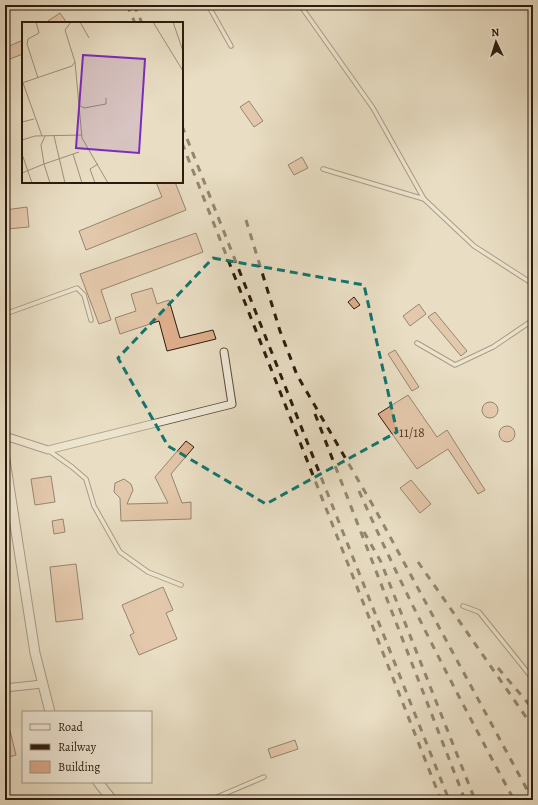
<svg xmlns="http://www.w3.org/2000/svg" width="538" height="805" viewBox="0 0 538 805" font-family="Alegreya,serif">
	<rect width="100%" height="100%" fill="#e9dec4"/>
	<filter id="stains"><feTurbulence type="fractalNoise" baseFrequency=".005" numOctaves="4"/><feColorMatrix values="0 0 0 0 .2 0 0 0 0 .09 0 0 0 0 .02 0 0 0 .5 -.17"/></filter>
	<radialGradient id="worn" r=".72"><stop offset=".6" stop-color="#630" stop-opacity="0"/><stop offset="1" stop-color="#630" stop-opacity=".3"/></radialGradient>
	<g fill="#deae8c" stroke="#2c1b0d">
		<path d="M60 13 67 23H45Z"/>
		<path d="M23 40V54L7 60 5 48Z"/>
		<path d="M249 101 263 121 254 127 240 107Z"/>
		<path d="M302 157 308 168 294 175 288 165Z"/>
		<path d="M156 182H175L186 210 86 250 79 231 162 197Z"/>
		<path d="M27 207 29 227 7 229 5 210Z"/>
		<path d="M196 233 203 252 101 290 111 320 99 324 80 274Z"/>
		<path d="M152 288 157 304 169 300 180 338 213 330 216 339 167 351 159 321 120 334 115 318 136 311 131 294Z"/>
		<path d="M354 297 360 305 354 309 348 302Z"/>
		<path d="M419 304 426 314 410 326 403 316Z"/>
		<path d="M435 312 467 351 461 356 428 317Z"/>
		<path d="M395 350 419 387 412 391 388 354Z"/>
		<path d="M408 395 437 437 447 430 485 490 478 494 448 449 417 469 378 414Z"/>
		<circle cx="490" cy="410" r="8"/>
		<circle cx="507" cy="434" r="8"/>
		<path d="M186 441 194 447 171 474 182 503 191 502V519L121 521 120 498 114 492 115 483 124 479 131 484 133 490 127 504 168 503 155 477Z"/>
		<path d="M51 476 55 502 35 505 31 479Z"/>
		<path d="M411 480 431 504 420 513 400 488Z"/>
		<path d="M63 519 65 532 54 534 52 521Z"/>
		<path d="M76 564 83 619 56 622 50 567Z"/>
		<path d="M163 587 173 610 166 613 177 639 139 655 130 635 134 633 122 605Z"/>
		<path d="M8 723 16 755 5 758V724Z"/>
		<path d="M295 740 298 749 271 758 268 749Z"/>
	</g>
	<g fill="none" stroke-linecap="round" stroke-linejoin="round">
		<defs>
			<g id="service">
				<path d="M208 5 231 46"/>
				<path d="M300 5 373 108 424 199"/>
				<path d="M323 169 424 199 474 246 533 284"/>
				<path d="M5 314 77 288 84 295 91 320"/>
				<path d="M417 343 455 365 493 347 533 320"/>
				<path d="M48 450 72 467 86 479 94 506 120 552 148 572 181 585"/>
				<path d="M463 606 479 612 533 679"/>
				<path d="M210 800 264 777"/>
			</g>
			<g id="minor">
				<path d="M5 436 48 450 232 404 224 352"/>
				<path d="M5 688 42 684"/>
			</g>
			<g id="tertiary">
				<path d="M5 460 35 653 50 712"/>
				<path d="M98 782 112 800"/>
			</g>
		</defs>
		<use href="#service" stroke="#5b4c3b" stroke-width="5.5"/>
		<use href="#minor" stroke="#5b4c3b" stroke-width="9"/>
		<use href="#tertiary" stroke="#5b4c3b" stroke-width="11"/>
		<use href="#service" stroke="#f1ead9" stroke-width="3.5"/>
		<use href="#minor" stroke="#f1ead9" stroke-width="7"/>
		<use href="#tertiary" stroke="#f1ead9" stroke-width="9"/>
		<g stroke="#2c1b0d" stroke-width="3" stroke-dasharray="7 7" stroke-linecap="butt">
			<path d="M127 5 135 23"/>
			<path d="M134 5 142 23"/>
			<path d="M182 126 449 800"/>
			<path d="M182 143 441 800"/>
			<path d="M246 220 280 331 297 375 375 509 530 795"/>
			<path d="M315 414 465 800"/>
			<path d="M359 491C406 597 459 698 514 800"/>
			<path d="M364 532 381 562 475 800"/>
			<path d="M418 562 533 727"/>
			<path d="M498 668 533 709"/>
		</g>
	</g>
	<path d="M0 0H538V805H0ZM213 258 364 285 397 432 266 504 168 446 118 358Z" fill="#e9dec4" fill-opacity=".55" fill-rule="evenodd"/>
	<path fill="none" stroke="#0f766e" stroke-width="3" stroke-dasharray="8 5" stroke-linejoin="round" d="M213 258 364 285 397 432 266 504 168 446 118 358Z"/>
	<g text-anchor="middle" stroke-width="3" stroke-linejoin="round" paint-order="stroke">
		<g font-size="14" fill="#58402d">
			<text x="412" y="437">11/18</text>
		</g>
	</g>
	<g transform="translate(22 22)">
		<rect width="161" height="161" fill="#e9dec4"/>
		<path fill="none" stroke="#9d907b" stroke-width="1" d="M49 0 43 8 53 40 60 116 86 161M58 0 67 16M131 0 161 49M151 0 161 29M6 17 5 22 16 56M6 17 17 11 14 0M0 61 50 44 53 40M1 61 20 114M57 83 62 86 84 82V76M0 100 12 97M23 114 19 123 22 142 57 130M32 114 43 161M0 118 13 114 60 113M0 132 10 161M51 132 60 161M0 151 22 142 28 161M73 161 68 147 76 142"/>
		<path fill="#7b2cbf" fill-opacity="0.15" stroke="#7b2cbf" stroke-width="2" d="M61 33 123 37 117 131 54 126Z"/>
		<rect width="161" height="161" fill="none" stroke="#2c1b0d" stroke-width="2"/>
	</g>
	<rect width="538" height="805" fill="none" stroke="#e9dec4" stroke-width="20"/>
	<rect x="6" y="6" width="526" height="793" fill="none" stroke="#2c1b0d" stroke-width="2"/>
	<rect x="10" y="10" width="518" height="785" fill="none" stroke="#2c1b0d"/>
	<rect x="22" y="711" width="130" height="72" fill="#f1ead9" stroke="#a29787"/>
	<rect x="30" y="724" width="20" height="6" fill="#f1ead9" stroke="#a29787"/>
	<text x="58" y="731" font-size="12" fill="#2c1b0d">Road</text>
	<rect x="30" y="744" width="20" height="6" fill="#2c1b0d" stroke="#a29787"/>
	<text x="58" y="751" font-size="12" fill="#2c1b0d">Railway</text>
	<rect x="30" y="761" width="20" height="12" fill="#deae8c" stroke="#a29787"/>
	<text x="58" y="771" font-size="12" fill="#2c1b0d">Building</text>
	<g transform="translate(496 42) rotate(356)" stroke="#f1ead9" stroke-width="3" paint-order="stroke">
	<path d="M0-3L7 15L0 10L-7 15Z" fill="#2c1b0d"/>
	<text y="-6" font-size="11" font-weight="bold" text-anchor="middle" fill="#2c1b0d">N</text>
	</g>
	<rect width="100%" height="100%" filter="url(#stains)"/>
	<rect width="100%" height="100%" fill="url(#worn)"/>
</svg>
